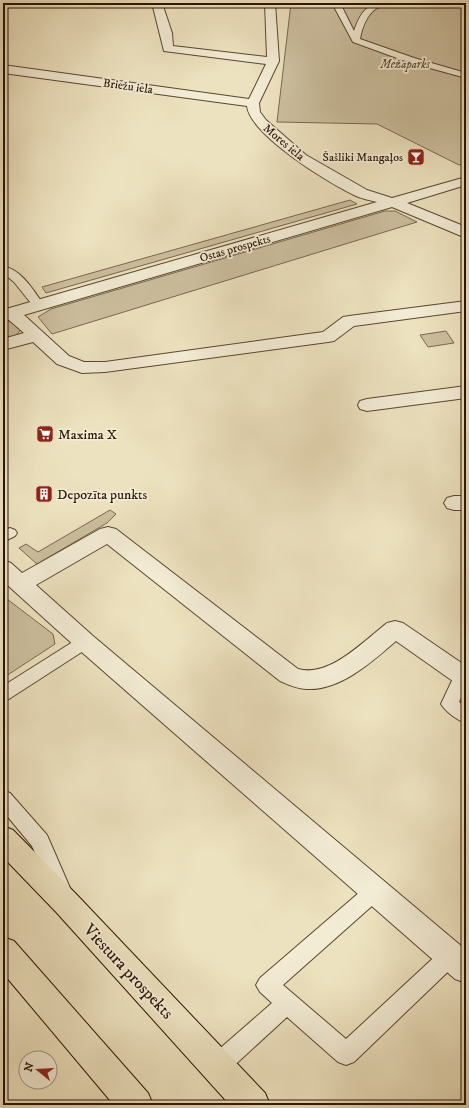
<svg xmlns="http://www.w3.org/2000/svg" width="469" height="1108" viewBox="0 0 469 1108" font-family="'IM FELL DW Pica',serif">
	<rect width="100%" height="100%" fill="#ede2bf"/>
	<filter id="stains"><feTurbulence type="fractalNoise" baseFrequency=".005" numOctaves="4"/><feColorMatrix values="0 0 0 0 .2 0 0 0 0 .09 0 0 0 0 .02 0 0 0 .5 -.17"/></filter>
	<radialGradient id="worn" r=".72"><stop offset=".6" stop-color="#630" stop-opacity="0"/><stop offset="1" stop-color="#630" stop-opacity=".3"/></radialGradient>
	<g fill="#ccbf9f" stroke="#7b6850">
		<path d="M291 3H466V163L459 165 377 124 277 122Z"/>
		<path d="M350 200 357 204 46 293 42 287Z"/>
		<path d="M385 211H395L417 222 52 334 38 317 51 309Z"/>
		<path d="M9 321 21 329 16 336 3 340V323Z"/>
		<path d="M446 331 454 343 428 347 420 335Z"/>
		<path d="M110 510 116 514 107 523 37 564 19 548 26 544 38 552Z"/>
		<path d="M3 596 53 634 55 644 3 678Z"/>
	</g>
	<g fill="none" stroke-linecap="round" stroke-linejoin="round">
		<defs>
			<g id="lane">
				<path d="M332 3H340L354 31C361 11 367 3 389 3 385 6 381 6 377 8 367 14 362 28 360 39L414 58 466 73V78L408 62 353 42Z"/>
				<path d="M452 3H466V6L456 5Z"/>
				<path d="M3 266C22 270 33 290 44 305L42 307H34L14 282 3 273Z"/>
				<path d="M10 528 15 530 17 533 15 536 3 542V531Z"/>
				<path d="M85 636 91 638 93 642 91 646 9 699 3 700V686L79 638Z"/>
				<path d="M462 670 466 671V686L459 702 466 707V723C457 720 446 712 441 704L456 672Z"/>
				<path d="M3 790 10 793 47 835 70 888 67 894 60 897 53 894 32 846 3 811Z"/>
				<path d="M375 882 382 885 385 891 382 897 283 985 346 1039 443 949 450 946 457 949 460 956 457 963 354 1062 346 1065 338 1062 287 1017 225 1074 217 1077 209 1074 206 1066 209 1058 272 1003 260 992 256 985 260 978 368 885Z"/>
			</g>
			<g id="street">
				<path d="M152 3H162L172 33 173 46 267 57 265 3H275L279 61 259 103 260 112 266 120 306 155 367 190 392 198 466 177V185L407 203 466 227V238L392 207 24 315 69 356 84 362H105L323 332 343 317 349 316 466 301V311L354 326 334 341 328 342 105 372 82 373 57 364 33 342 3 350V339L24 333 9 320 3 321V311L6 309 377 202C370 200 363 199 356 196 330 184 250 135 247 106L3 73V65L249 99 266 64 164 51Z"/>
				<path d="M466 386V398L367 411 360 409 358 405 360 401 367 399Z"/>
				<path d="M454 496H466V510H454L447 508 444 503 447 498Z"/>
				<path d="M108 527 116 529 298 669C329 678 364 641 387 623L395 621 403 623 466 666V687L457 684 396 641C373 661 340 691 307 689 298 689 289 685 280 681L107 544 36 585 93 636 466 950V983L455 979 77 648 3 581V560L11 563 22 573 100 529Z"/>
			</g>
			<g id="primary">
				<path d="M3 826 13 830 77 895 265 1093 270 1105H230L57 913 3 857Z"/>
				<path d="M3 937 14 941 148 1093 153 1105H114L3 973Z"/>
			</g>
		</defs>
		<use href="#lane" stroke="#5b4631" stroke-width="2"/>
		<use href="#street" stroke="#5b4631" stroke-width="2"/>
		<use href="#primary" stroke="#2a1202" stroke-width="2"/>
		<use href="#lane" fill="#f3ecd5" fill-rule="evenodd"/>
		<use href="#street" fill="#f3ecd5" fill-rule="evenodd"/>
		<use href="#primary" fill="#ede2bf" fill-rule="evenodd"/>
	</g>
	<defs>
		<symbol id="bar-square" viewBox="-11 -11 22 22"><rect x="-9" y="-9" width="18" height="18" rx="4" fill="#8f2418" stroke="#f3ecd5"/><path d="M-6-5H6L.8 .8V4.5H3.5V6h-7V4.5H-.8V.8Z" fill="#fff"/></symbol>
		<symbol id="supermarket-square" viewBox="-11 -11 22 22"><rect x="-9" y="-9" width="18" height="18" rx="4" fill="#8f2418" stroke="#f3ecd5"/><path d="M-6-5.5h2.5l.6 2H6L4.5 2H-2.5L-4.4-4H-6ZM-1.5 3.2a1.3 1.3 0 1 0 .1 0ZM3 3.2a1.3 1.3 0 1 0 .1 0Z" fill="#fff"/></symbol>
		<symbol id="building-square" viewBox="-11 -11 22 22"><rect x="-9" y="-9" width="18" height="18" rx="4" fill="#8f2418" stroke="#f3ecd5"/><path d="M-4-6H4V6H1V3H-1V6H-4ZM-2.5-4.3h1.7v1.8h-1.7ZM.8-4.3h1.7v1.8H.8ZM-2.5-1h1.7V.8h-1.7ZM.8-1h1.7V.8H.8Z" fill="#fff"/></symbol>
	</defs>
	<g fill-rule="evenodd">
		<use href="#bar-square" x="406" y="147" width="20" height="20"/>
		<use href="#supermarket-square" x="35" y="424" width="20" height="20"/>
		<use href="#building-square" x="34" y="484" width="20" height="20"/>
	</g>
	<g text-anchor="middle" stroke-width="3.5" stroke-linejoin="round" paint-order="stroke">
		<g font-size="12" font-style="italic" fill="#634f39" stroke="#f3ecd5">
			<text x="405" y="68">Mežaparks</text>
		</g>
		<g font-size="12" fill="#2a1202" stroke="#f3ecd5">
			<text transform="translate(128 86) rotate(8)" y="4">Briežu iela</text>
			<text transform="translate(284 142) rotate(40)" y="4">Mores iela</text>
			<text transform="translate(235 248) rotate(-16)" y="4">Ostas prospekts</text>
		</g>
		<g font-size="12" fill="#2a1202" stroke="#f3ecd5" text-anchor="end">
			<text x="403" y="161">Šašliki Mangaļos</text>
		</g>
		<g font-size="14" fill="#2a1202" stroke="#f3ecd5" text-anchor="start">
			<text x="58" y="439">Maxima X</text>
			<text x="57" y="499">Depozīta punkts</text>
		</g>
		<g font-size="17" fill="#2a1202" stroke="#f3ecd5">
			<text transform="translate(129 971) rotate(47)" y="6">Viestura prospekts</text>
		</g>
	</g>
	<rect width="469" height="1108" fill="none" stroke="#ede2bf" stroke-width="16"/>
	<rect x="4" y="4" width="461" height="1100" fill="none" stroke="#2a1202" stroke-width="2"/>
	<rect x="8" y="8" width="453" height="1092" fill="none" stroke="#2a1202"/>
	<g transform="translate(38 1070) rotate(288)"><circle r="19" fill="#f3ecd5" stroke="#a39581"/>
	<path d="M0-3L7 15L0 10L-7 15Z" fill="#8f2418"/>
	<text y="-6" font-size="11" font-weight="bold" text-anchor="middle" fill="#2a1202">N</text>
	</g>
	<rect width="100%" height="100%" filter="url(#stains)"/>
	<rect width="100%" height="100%" fill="url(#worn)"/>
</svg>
